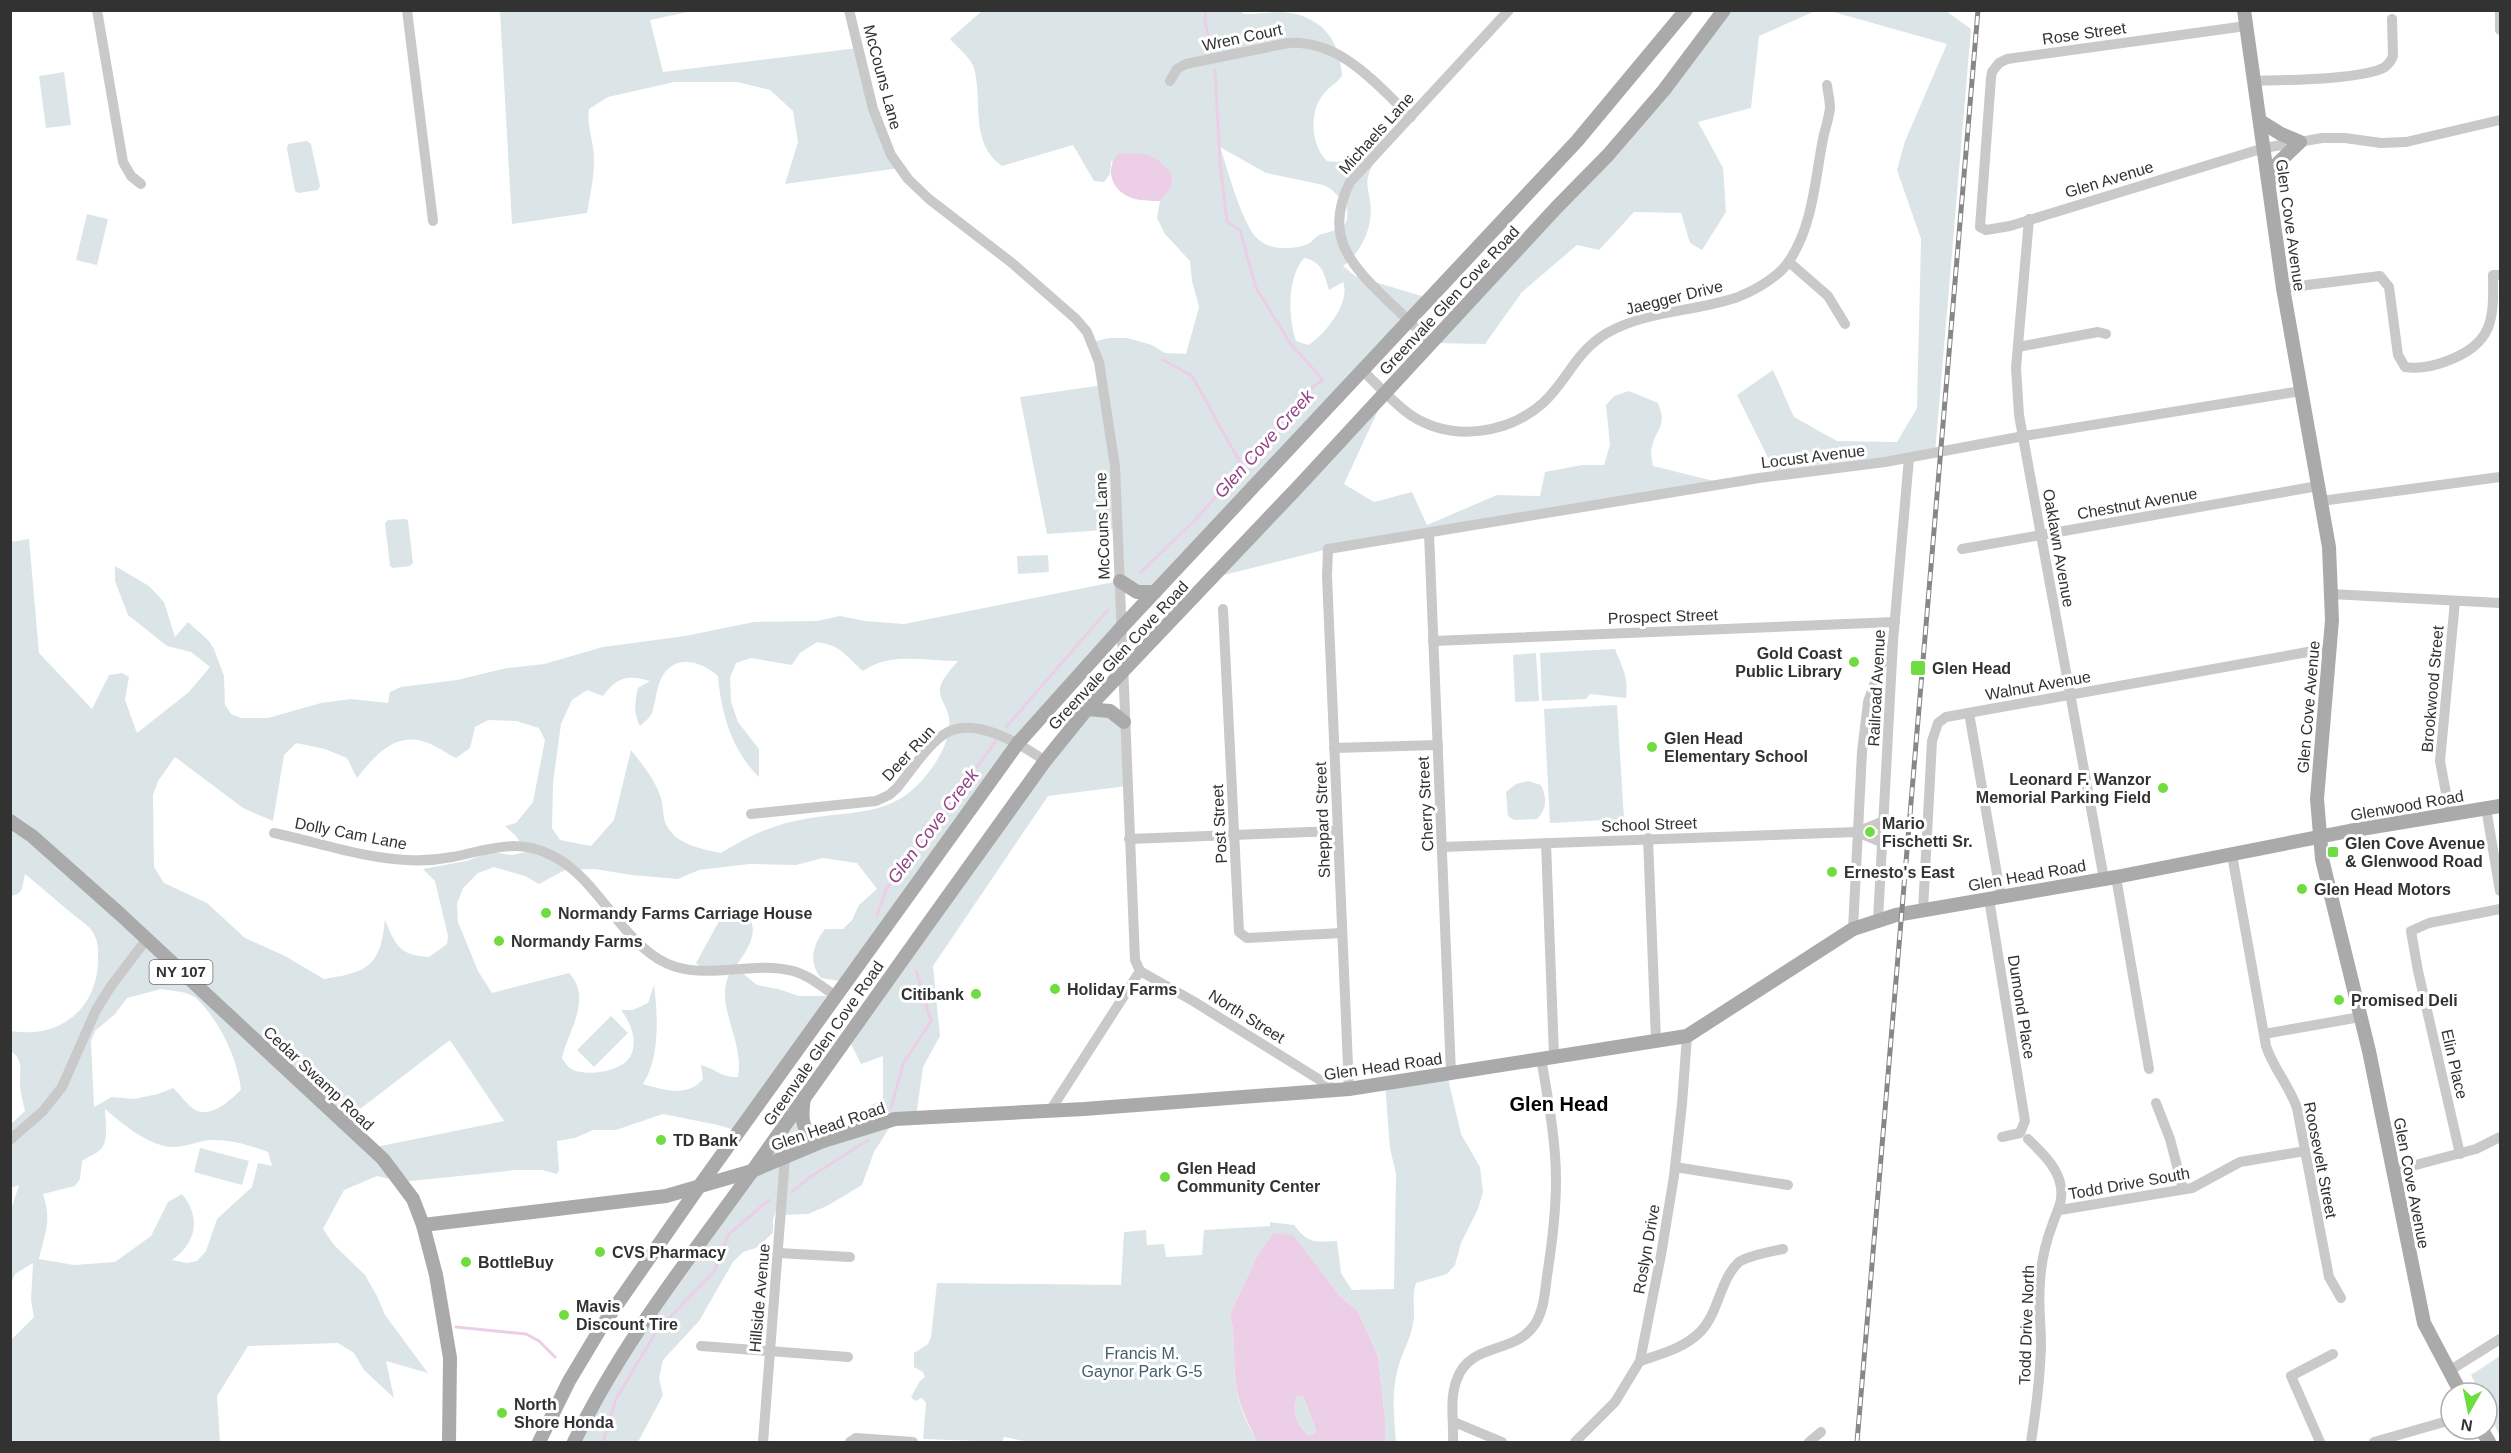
<svg xmlns="http://www.w3.org/2000/svg" width="2511" height="1453" viewBox="0 0 2511 1453" font-family="Helvetica,sans-serif">
	<rect width="100%" height="100%" fill="#fff"/>
	<g fill="#dbe5e8" fill-rule="evenodd">
		<path d="M983 10H1239L1244 14C1260 14 1281 10 1296 14 1328 23 1340 45 1342 76 1336 84 1327 88 1322 96 1309 114 1311 145 1327 161 1362 165 1347 149 1369 140 1375 138 1383 140 1389 140 1382 151 1371 164 1368 177 1366 185 1369 192 1370 200 1374 225 1363 251 1343 266L1355 276 1428 298 1155 592 1120 581 1122 627 1049 707 839 981 821 978C808 962 813 944 825 929H843L852 920 859 905 877 889 857 863 823 858 796 865 749 864 699 870 678 879 631 875 595 869 565 870 539 884 525 876 494 867 478 873 463 888 457 904 458 922 478 971 492 993 569 973C593 998 568 1031 562 1058 564 1061 567 1066 571 1069 586 1077 623 1072 631 1055 638 1039 630 1022 621 1010H633L648 1003 654 985C658 1015 660 1058 643 1084 664 1090 687 1098 703 1079L701 1065C719 1070 719 1077 738 1077 745 1041 713 1004 730 973L701 968 696 963 723 914 735 909C767 921 749 949 735 967L757 985 778 989 799 996H827L825 1005 738 1131 718 1125 663 1114 616 1130H593L575 1138 557 1141 559 1170 557 1174 542 1170H516L402 1182 377 1176 344 1190 323 1229 334 1245 365 1275 377 1296 385 1315 428 1373 386 1361 394 1398 364 1370 354 1353 338 1343 248 1346 217 1396 220 1442H11V1340L34 1317 31 1300 33 1263 15 1274 11 1283V1210L19 1185 11 1188V1124L25 1111C23 1103 21 1095 20 1086 19 1072 25 1061 11 1051V1031C58 1039 96 1011 98 962 98 950 99 941 92 931 88 925 80 920 75 916 58 902 42 888 25 874 22 886 24 894 11 896V542L29 539 39 653 92 709 109 675 122 673 129 677 125 700 137 733 189 692 210 667 191 652 167 646 128 615 115 581V566L149 586 164 602 175 637 188 622 209 641 214 649 224 676 225 705 231 714 241 718H268L321 703 351 699 388 703 390 692 401 687 457 680 507 668 544 664 603 647 685 636 754 622 817 621 840 616 865 621 904 624 1119 581 1118 529 1047 534 1020 397 1103 385 1092 342 1109 338H1127L1152 345 1165 353 1186 354 1199 307 1192 281 1190 261 1165 234 1157 218 1160 201 1171 188 1111 161 1110 174 1104 182 1094 181 1073 145 1002 166C969 143 983 101 974 68 971 58 957 47 950 39ZM1220 147 1266 173 1323 185 1331 189 1346 204C1352 230 1338 229 1319 235 1315 237 1312 242 1308 244 1294 250 1270 250 1259 240 1242 226 1228 170 1220 147ZM1304 258C1323 262 1324 274 1329 290L1343 282C1351 302 1325 335 1308 345L1296 341C1288 318 1287 277 1304 258ZM817 642C843 646 845 656 863 671 892 651 925 662 958 661 952 668 942 678 940 688 939 699 948 708 949 718 951 738 940 758 928 773 894 818 854 810 805 819 773 824 747 837 721 853 702 849 677 845 667 826 662 819 664 807 661 798 655 780 643 765 631 750L614 820 591 846 560 840 552 828 553 783 561 724 572 700 587 690 603 696C618 676 628 675 650 681L638 688C635 701 633 713 640 726 644 722 650 718 652 713 656 701 656 688 662 677 675 653 702 662 718 676 721 713 732 751 759 777V749L738 722 731 702 730 678 736 663 751 658 792 665 800 653ZM488 720 516 721 539 728 545 740 533 802 516 823 505 826 516 836 526 852 512 855 492 852 466 861 423 869 435 881 448 936 447 944 429 957C399 955 396 946 385 920 380 966 369 972 324 979L285 956 245 938 207 903 164 883 154 867 153 795 158 781 175 757 243 808 273 821 284 755 296 743 325 749 347 758 357 778C373 758 393 733 422 741 434 744 446 753 456 758L470 748 475 727ZM161 989C172 991 188 991 197 999 219 1020 238 1059 241 1090 229 1101 207 1123 190 1106 184 1101 179 1093 173 1088L158 1094 134 1099 112 1097 94 1107 91 1041 95 1031 115 1014 127 998ZM450 1040 504 1121 371 1148 343 1122ZM105 1109C123 1124 141 1140 164 1146 179 1150 194 1142 209 1140 229 1139 250 1145 268 1152L272 1166 258 1163 252 1187 217 1219 206 1251 197 1261 187 1263 172 1260C197 1243 201 1217 182 1194L168 1202 151 1236 115 1262 74 1265 39 1259C45 1232 52 1221 43 1194L75 1186 80 1179 82 1161C87 1157 94 1155 99 1151 110 1142 105 1121 105 1109Z"/>
		<path d="M500 11H692L650 20 663 72 858 48 873 109 900 168 785 184 798 142 793 111 770 90 737 82H674L608 97 589 109C587 123 591 133 593 147 596 169 591 191 587 213L512 224Z"/>
		<path d="M1724 11H1815L1759 36 1751 108 1698 122 1723 168 1726 212 1702 250 1690 243 1681 213 1634 212 1599 250 1577 245 1522 292 1485 344 1432 343 1514 254Z"/>
		<path d="M1830 11H1946L1971 29 1935 453 1777 476 1737 395 1773 370 1794 417 1837 441 1897 442 1917 408 1921 239 1897 170 1905 141 1947 44Z"/>
		<path d="M64 72 71 125 46 128 39 76Z"/>
		<path d="M307 141 311 144 320 186 318 190 299 193 295 191 287 149 288 144Z"/>
		<path d="M87 214 108 219 97 265 76 260Z"/>
		<path d="M1629 391 1658 403C1667 425 1658 426 1652 446 1650 451 1652 460 1653 466L1726 484 1328 549 1212 578 1386 393 1344 484 1374 502 1412 492 1427 525 1497 495 1540 496 1545 472 1582 465H1604L1610 445 1606 405 1614 396Z"/>
		<path d="M406 519 408 521 413 563 410 566 393 568 390 566 385 523 388 520Z"/>
		<path d="M1048 555 1049 572 1018 574 1017 556Z"/>
		<path d="M1615 649C1622 668 1629 676 1626 698L1590 694 1586 699 1542 701 1540 653Z"/>
		<path d="M1536 653 1539 701 1515 702 1513 655Z"/>
		<path d="M1617 705 1624 819 1550 823 1544 709Z"/>
		<path d="M1087 709 1124 719 1127 786 1048 796 933 966 940 1036 923 1067 916 1117 895 1119 874 1152 862 1185 827 1206 808 1214 782 1215 777 1207 773 1220V1233L756 1248 743 1252 733 1262 699 1321 663 1360 659 1378 663 1395 638 1442H574L597 1394 803 1106 815 1139 872 1125 868 1106 883 1101V1056L861 1064 847 1036Z"/>
		<path d="M1528 781 1541 785C1547 797 1547 809 1537 819L1514 820 1508 816 1506 792 1516 784Z"/>
		<path d="M611 1016 628 1033 594 1067 577 1050Z"/>
		<path d="M1447 1074 1461 1134 1480 1167 1483 1192 1478 1209 1461 1243 1455 1265 1447 1274 1416 1283C1411 1297 1416 1310 1413 1324 1410 1340 1402 1353 1398 1368 1391 1393 1394 1418 1396 1442H1385V1417L1378 1356 1358 1311 1341 1297 1293 1236 1275 1233 1257 1256 1230 1314C1236 1336 1233 1353 1235 1376 1236 1398 1245 1424 1259 1442H1029L1004 1437 1002 1442 923 1439 926 1403 922 1398 915 1401 911 1397 920 1381 925 1377 923 1372 914 1367V1353L928 1344 931 1337 937 1283 1121 1285 1124 1232 1146 1230 1147 1245 1164 1244 1166 1257 1202 1255 1204 1230 1270 1226V1222L1294 1225C1309 1244 1313 1242 1337 1241L1341 1273 1352 1290 1394 1289 1396 1174 1390 1148 1385 1084Z"/>
		<path d="M200 1148 249 1161 242 1185 194 1172Z"/>
		<path d="M2500 1356V1437L2487 1409V1393H2480L2471 1375Z"/>
		<path d="M1297 1395 1303 1396 1316 1430 1314 1434 1308 1435C1297 1424 1291 1411 1297 1395Z"/>
	</g>
	<g fill="#eccfe7" fill-rule="evenodd">
		<path d="M1119 153C1148 154 1154 152 1172 175L1171 188 1160 201C1151 201 1141 201 1132 198 1111 191 1104 168 1119 153Z"/>
		<path d="M1274 1233 1293 1235 1341 1297 1358 1311 1378 1356 1385 1417V1442H1259L1256 1439C1246 1419 1236 1399 1235 1376 1233 1353 1236 1337 1230 1314L1257 1256ZM1297 1396H1303L1316 1430 1314 1434 1308 1435C1297 1424 1291 1411 1297 1396Z"/>
	</g>
	<g fill="none" stroke-linecap="round" stroke-linejoin="round">
		<g stroke="#eccfe7" stroke-width="3">
			<path d="M1206 10 1205 22 1211 47"/>
			<path d="M1163 360 1192 376 1242 466"/>
			<path d="M1141 572 1195 520 1315 385 1323 380 1290 343 1256 288 1240 230 1227 222 1220 163 1215 70"/>
			<path d="M1006 727 1108 610"/>
			<path d="M877 915 886 890 996 741"/>
			<path d="M891 1108 903 1064 931 1021 916 971"/>
			<path d="M792 1192 810 1177 868 1140"/>
			<path d="M456 1327 526 1334 539 1341 555 1357"/>
			<path d="M603 1442 616 1399 657 1330 714 1272 729 1234 769 1200"/>
		</g>
		<g stroke="#c9c9c9" stroke-width="10">
			<path d="M97 10 123 162 131 176 141 184"/>
			<path d="M407 10 433 221"/>
			<path d="M849 10 873 109 891 155 908 179 929 199 1012 263 1076 319 1087 332 1099 362 1115 466 1135 960 1140 971"/>
			<path d="M2500 10V30"/>
			<path d="M2246 26 2007 59 1999 63 1992 72 1991 78 1980 227 1986 230 2010 226 2264 148 2322 138H2345L2381 143 2406 142 2500 120"/>
			<path d="M1170 81 1177 69 1186 64 1288 43C1341 40 1375 83 1411 117"/>
			<path d="M2254 81C2281 80 2363 80 2385 67 2389 64 2391 61 2393 56L2392 19"/>
			<path d="M2029 219 2016 368 2019 415 2104 879"/>
			<path d="M1789 262 1828 296 1845 324"/>
			<path d="M2283 288 2380 276 2389 287 2398 355 2405 367C2419 369 2434 366 2447 361 2493 344 2494 320 2493 275H2500"/>
			<path d="M1432 343C1416 328 1401 313 1385 298 1348 262 1324 234 1350 182L1509 10"/>
			<path d="M2018 347 2098 332 2106 334"/>
			<path d="M1362 370C1378 385 1394 404 1412 416 1453 442 1508 434 1543 403 1568 380 1575 352 1607 333 1647 310 1695 312 1738 297 1755 290 1779 277 1789 261 1813 226 1815 179 1823 139 1825 129 1829 118 1830 108 1830 101 1828 93 1827 85"/>
			<path d="M2321 501 2500 477"/>
			<path d="M1429 533 1451 1074"/>
			<path d="M1962 549 2318 486"/>
			<path d="M2331 594 2500 603"/>
			<path d="M1223 609 1239 932 1247 938 1342 933"/>
			<path d="M1433 641 1895 622"/>
			<path d="M1969 713 2001 897"/>
			<path d="M1334 748 1438 745"/>
			<path d="M2486 808 2500 891"/>
			<path d="M751 814 876 801 889 795 897 788C911 771 925 748 943 735 972 714 1021 744 1045 761"/>
			<path d="M2450 814 2440 761 2455 601"/>
			<path d="M1857 832 1884 821"/>
			<path d="M274 833C317 842 362 858 407 860 422 861 437 860 452 857 489 850 516 837 553 856 600 879 625 952 676 967 714 978 755 961 793 971 809 975 822 987 836 996"/>
			<path d="M1648 838 1656 1041"/>
			<path d="M1129 839 1337 831"/>
			<path d="M1546 843 1554 1056"/>
			<path d="M1442 847 1857 832 1883 843"/>
			<path d="M2232 855 2266 1046C2273 1068 2289 1085 2297 1108L2329 1277 2341 1298"/>
			<path d="M2116 877 2149 1069"/>
			<path d="M1989 899 2025 1121 2020 1133 2002 1137"/>
			<path d="M1923 910 1932 741 1938 723 1946 717 2330 648"/>
			<path d="M1878 920 1893 641 1909 458"/>
			<path d="M1853 929 1862 752 1868 702 1880 668 1892 644"/>
			<path d="M1140 971 1193 1001 1336 1090"/>
			<path d="M2264 1034 2360 1017"/>
			<path d="M1349 1089 1327 576 1328 549 1759 478 1885 462 2024 436 2301 391"/>
			<path d="M2156 1103 2170 1139 2183 1189"/>
			<path d="M1050 1111 1140 971"/>
			<path d="M2028 1139C2042 1153 2059 1168 2061 1188 2063 1202 2057 1211 2053 1223 2046 1241 2041 1263 2040 1282 2038 1303 2041 1325 2041 1346 2040 1379 2036 1410 2031 1442"/>
			<path d="M10 1140 43 1111 62 1087 96 1010 111 986 146 940"/>
			<path d="M2460 1154 2418 971 2411 931 2429 923 2500 909"/>
			<path d="M1675 1167 1788 1185"/>
			<path d="M2393 1171 2476 1149 2500 1137"/>
			<path d="M2060 1210 2192 1188 2240 1162 2305 1151"/>
			<path d="M778 1253 850 1257"/>
			<path d="M701 1346 848 1357"/>
			<path d="M1640 1361C1661 1354 1685 1348 1701 1331 1719 1312 1720 1279 1739 1262 1747 1256 1773 1251 1783 1249"/>
			<path d="M2449 1371 2500 1339"/>
			<path d="M1454 1422 1502 1442"/>
			<path d="M763 1442 785 1157"/>
			<path d="M850 1442 856 1438 913 1442"/>
			<path d="M1453 1442C1454 1422 1449 1399 1457 1379 1470 1342 1515 1355 1535 1324 1544 1310 1545 1292 1547 1276 1552 1244 1556 1212 1556 1181 1556 1140 1548 1099 1541 1058"/>
			<path d="M1575 1442 1615 1402 1640 1361 1661 1255 1674 1176 1682 1104 1687 1036"/>
			<path d="M1809 1442 1821 1432"/>
			<path d="M2320 1442 2291 1376 2333 1354"/>
			<path d="M2374 1442 2451 1420"/>
		</g>
		<g stroke="#aaa" stroke-width="14">
			<path d="M2244 10 2283 288 2329 547 2332 620 2317 799 2322 859 2369 1051 2424 1323 2461 1393"/>
			<path d="M2260 121 2281 134 2300 142 2278 163 2269 182"/>
			<path d="M1120 581 1137 592H1155"/>
			<path d="M1087 709 1110 711 1124 722"/>
			<path d="M10 821 32 836 121 915 383 1159 413 1199 423 1225 436 1275 450 1358 449 1442"/>
			<path d="M804 1097C801 1118 800 1134 823 1141"/>
			<path d="M423 1225 666 1196 752 1171 823 1141 895 1119 1084 1109 1349 1089 1687 1036 1853 929 1896 915 2116 877 2349 831 2500 806"/>
			<path d="M2481 1429 2489 1442"/>
			<path d="M539 1442 569 1381 602 1326 698 1188 1018 743 1122 627 1577 141 1686 10"/>
			<path d="M574 1442C621 1344 689 1259 753 1170 850 1033 947 897 1045 761L1087 709 1298 487 1556 208 1608 155 1664 90 1724 10"/>
		</g>
		<defs>
			<path id="rail" d="M1857 1442 1978 10"/>
		</defs>
		<use href="#rail" stroke="#878787" stroke-width="5"/>
		<use href="#rail" stroke="#fff" stroke-width="3" stroke-dasharray="9" stroke-linecap="butt"/>
	</g>
	<g fill="#6fdd3f" stroke="#fff" stroke-width="2">
		<circle cx="1854" cy="662" r="6"/>
		<rect x="1910" y="660" width="16" height="16" rx="3"/>
		<circle cx="1652" cy="747" r="6"/>
		<circle cx="2163" cy="788" r="6"/>
		<circle cx="1870" cy="832" r="6"/>
		<rect x="2327" y="846" width="12" height="12" rx="3"/>
		<circle cx="1832" cy="872" r="6"/>
		<circle cx="2302" cy="889" r="6"/>
		<circle cx="546" cy="913" r="6"/>
		<circle cx="499" cy="941" r="6"/>
		<circle cx="1055" cy="989" r="6"/>
		<circle cx="976" cy="994" r="6"/>
		<circle cx="2339" cy="1000" r="6"/>
		<circle cx="661" cy="1140" r="6"/>
		<circle cx="1165" cy="1177" r="6"/>
		<circle cx="600" cy="1252" r="6"/>
		<circle cx="466" cy="1262" r="6"/>
		<circle cx="564" cy="1315" r="6"/>
		<circle cx="502" cy="1413" r="6"/>
	</g>
	<g text-anchor="middle" stroke-width="6" stroke-linejoin="round" paint-order="stroke">
		<rect fill="#fff" stroke="#707070" stroke-width="1.5" x="149.5" y="960" width="63" height="24" rx="4.5"/>
		<g font-size="15" font-weight="bold" fill="#323232">
			<text x="181" y="977">NY 107</text>
		</g>
		<g font-size="16" fill="#323232" stroke="#fff">
			<text transform="translate(2084 33) rotate(-8)" y="6">Rose Street</text>
			<text transform="translate(1242 37) rotate(-12)" y="6">Wren Court</text>
			<text transform="translate(883 77) rotate(75)" y="6">McCouns Lane</text>
			<text transform="translate(1376 133) rotate(-48)" y="6">Michaels Lane</text>
			<text transform="translate(2109 179) rotate(-17)" y="6">Glen Avenue</text>
			<text transform="translate(2291 225) rotate(82)" y="6">Glen Cove Avenue</text>
			<text transform="translate(1674 297) rotate(-14)" y="6">Jaegger Drive</text>
			<text transform="translate(1449 300) rotate(-47)" y="6">Greenvale Glen Cove Road</text>
			<text transform="translate(1813 456) rotate(-7)" y="6">Locust Avenue</text>
			<text transform="translate(2137 503) rotate(-10)" y="6">Chestnut Avenue</text>
			<text transform="translate(1102 526) rotate(-92)" y="6">McCouns Lane</text>
			<text transform="translate(2059 548) rotate(80)" y="6">Oaklawn Avenue</text>
			<text transform="translate(1663 616) rotate(-2)" y="6">Prospect Street</text>
			<text transform="translate(1118 655) rotate(-47)" y="6">Greenvale Glen Cove Road</text>
			<text transform="translate(2038 685) rotate(-10)" y="6">Walnut Avenue</text>
			<text transform="translate(1876 688) rotate(-87)" y="6">Railroad Avenue</text>
			<text transform="translate(2432 689) rotate(-85)" y="6">Brookwood Street</text>
			<text transform="translate(2308 707) rotate(-85)" y="6">Glen Cove Avenue</text>
			<text transform="translate(908 753) rotate(-47)" y="6">Deer Run</text>
			<text transform="translate(1425 804) rotate(-93)" y="6">Cherry Street</text>
			<text transform="translate(2407 805) rotate(-10)" y="6">Glenwood Road</text>
			<text transform="translate(1322 820) rotate(-92)" y="6">Sheppard Street</text>
			<text transform="translate(1219 824) rotate(-93)" y="6">Post Street</text>
			<text transform="translate(1649 824) rotate(-2)" y="6">School Street</text>
			<text transform="translate(351 833) rotate(11)" y="6">Dolly Cam Lane</text>
			<text transform="translate(2027 875) rotate(-10)" y="6">Glen Head Road</text>
			<text transform="translate(2022 1007) rotate(81)" y="6">Dumond Place</text>
			<text transform="translate(1247 1016) rotate(32)" y="6">North Street</text>
			<text transform="translate(823 1043) rotate(-55)" y="6">Greenvale Glen Cove Road</text>
			<text transform="translate(2455 1064) rotate(77)" y="6">Elin Place</text>
			<text transform="translate(1383 1066) rotate(-8)" y="6">Glen Head Road</text>
			<text transform="translate(319 1078) rotate(43)" y="6">Cedar Swamp Road</text>
			<text transform="translate(828 1126) rotate(-19)" y="6">Glen Head Road</text>
			<text transform="translate(2321 1160) rotate(79)" y="6">Roosevelt Street</text>
			<text transform="translate(2129 1183) rotate(-10)" y="6">Todd Drive South</text>
			<text transform="translate(2412 1183) rotate(79)" y="6">Glen Cove Avenue</text>
			<text transform="translate(1646 1249) rotate(-80)" y="6">Roslyn Drive</text>
			<text transform="translate(759 1298) rotate(-85)" y="6">Hillside Avenue</text>
			<text transform="translate(2026 1325) rotate(-88)" y="6">Todd Drive North</text>
		</g>
		<g font-size="16" font-weight="bold" fill="#323232" stroke="#fff" text-anchor="start">
			<text x="1842" y="659" text-anchor="end">Gold Coast<tspan x="1842" dy="18">Public Library</tspan></text>
			<text x="1932" y="674">Glen Head</text>
			<text x="1664" y="744">Glen Head<tspan x="1664" dy="18">Elementary School</tspan></text>
			<text x="2151" y="785" text-anchor="end">Leonard F. Wanzor<tspan x="2151" dy="18">Memorial Parking Field</tspan></text>
			<text x="1882" y="829">Mario<tspan x="1882" dy="18">Fischetti Sr.</tspan></text>
			<text x="2345" y="849">Glen Cove Avenue<tspan x="2345" dy="18">&amp; Glenwood Road</tspan></text>
			<text x="1844" y="878">Ernesto's East</text>
			<text x="2314" y="895">Glen Head Motors</text>
			<text x="558" y="919">Normandy Farms Carriage House</text>
			<text x="511" y="947">Normandy Farms</text>
			<text x="1067" y="995">Holiday Farms</text>
			<text x="964" y="1000" text-anchor="end">Citibank</text>
			<text x="2351" y="1006">Promised Deli</text>
			<text x="673" y="1146">TD Bank</text>
			<text x="1177" y="1174">Glen Head<tspan x="1177" dy="18">Community Center</tspan></text>
			<text x="612" y="1258">CVS Pharmacy</text>
			<text x="478" y="1268">BottleBuy</text>
			<text x="576" y="1312">Mavis<tspan x="576" dy="18">Discount Tire</tspan></text>
			<text x="514" y="1410">North<tspan x="514" dy="18">Shore Honda</tspan></text>
		</g>
		<g font-size="16" fill="#405f6c" stroke="#fff">
			<text x="1142" y="1359">Francis M.<tspan x="1142" dy="18">Gaynor Park G-5</tspan></text>
		</g>
		<g font-size="18" font-style="italic" fill="#914385" stroke="#fff">
			<text transform="translate(1264 444) rotate(-48)" y="6">Glen Cove Creek</text>
			<text transform="translate(933 826) rotate(-53)" y="6">Glen Cove Creek</text>
		</g>
		<g font-size="20" font-weight="bold" fill="#000" stroke="#fff">
			<text x="1559" y="1111">Glen Head</text>
		</g>
	</g>
	<rect width="2511" height="1453" fill="none" stroke="#323232" stroke-width="24"/>
	<g transform="translate(2469 1411) rotate(189)"><circle r="28" fill="#ffffff" stroke="#adadad" stroke-width="1.5"/>
	<path d="M0-4.5L10 22L0 15L-10 22Z" fill="#6fdd3f"/>
	<text y="-9" font-size="16" font-weight="bold" text-anchor="middle" fill="#323232">N</text>
	</g>
</svg>
